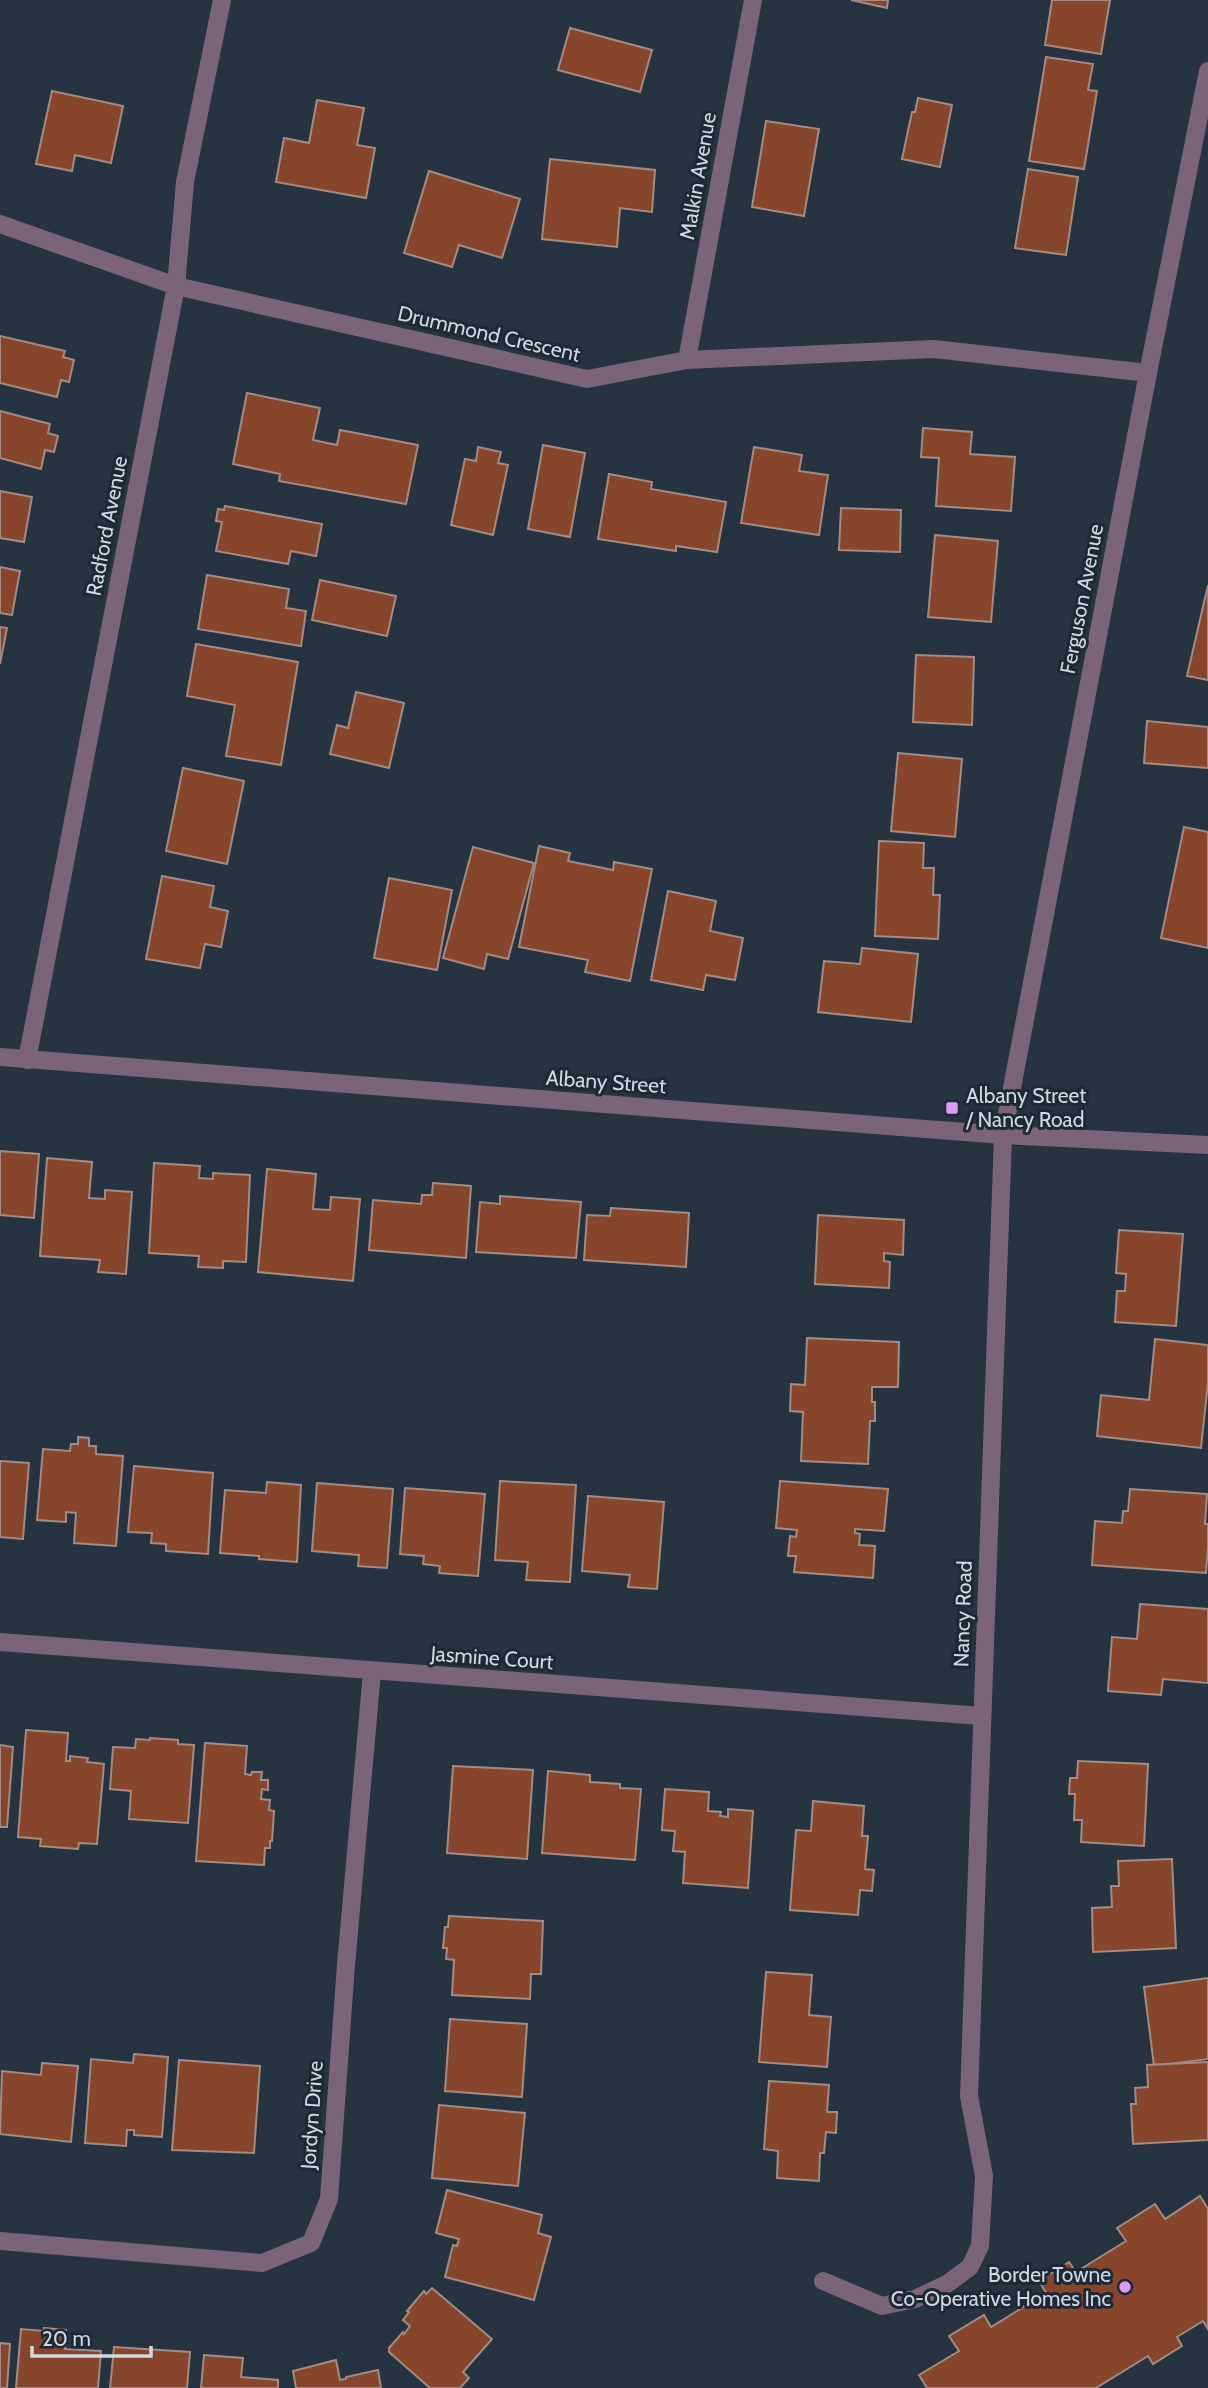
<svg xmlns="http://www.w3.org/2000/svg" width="1208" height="2388" viewBox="0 0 1208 2388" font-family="Cabin,sans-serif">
	<rect width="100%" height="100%" fill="#263341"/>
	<g fill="#87452b" stroke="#a38b83" stroke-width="2">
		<path d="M851 0H888L887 8Z"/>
		<path d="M1052 0H1110L1101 54 1045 45Z"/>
		<path d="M570 28 652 50 640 92 558 70Z"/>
		<path d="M1046 57 1093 64 1088 90 1097 91 1084 169 1029 161Z"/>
		<path d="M52 91 123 106 111 163 75 155 72 171 36 164Z"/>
		<path d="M918 98 952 105 940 167 902 159 912 112H915Z"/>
		<path d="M317 100 364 108 357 145 375 148 366 198 276 182 284 138 309 143Z"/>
		<path d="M766 121 819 129 804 216 752 207Z"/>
		<path d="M550 159 655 170 652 212 620 208 617 247 542 239Z"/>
		<path d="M1028 169 1078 177 1066 255 1015 248Z"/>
		<path d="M429 171 520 199 502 258 459 245 452 267 404 253Z"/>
		<path d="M0 336 65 351 63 357 74 360 69 382 61 380 57 397 0 383Z"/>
		<path d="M247 393 320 408 313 440 337 445 340 430 418 445 406 504 279 481 280 474 233 464Z"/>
		<path d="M0 411 50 424 48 433 58 436 54 452 45 450 41 469 0 458Z"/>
		<path d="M923 428 972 432 970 454 1015 457 1011 511 936 506 939 458 921 457Z"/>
		<path d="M543 445 585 453 570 537 528 529Z"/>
		<path d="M478 447 501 452 498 463 508 465 493 535 451 525 465 459 476 461Z"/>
		<path d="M754 447 802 455 799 471 828 475 819 535 741 523Z"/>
		<path d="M609 474 652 482 651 489 726 502 717 552 676 546V551L598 539Z"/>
		<path d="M0 491 32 497 24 542 0 538Z"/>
		<path d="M225 506 322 524 316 556 291 551 288 564 216 551 222 522 216 521 218 509 224 510Z"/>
		<path d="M841 508 901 510 900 552 839 550Z"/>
		<path d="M935 535 998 541 991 622 928 617Z"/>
		<path d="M0 567 20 571 12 615 0 613Z"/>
		<path d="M207 575 289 589 286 608 306 611 301 646 198 629Z"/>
		<path d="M320 580 396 596 387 636 312 620Z"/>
		<path d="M1208 585V680L1187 676Z"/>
		<path d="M0 627 7 628 0 664Z"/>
		<path d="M196 644 298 662 281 765 226 756 235 705 187 696Z"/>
		<path d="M916 655 974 657 972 725 913 722Z"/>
		<path d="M356 692 404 703 389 768 330 754 337 725 348 728Z"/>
		<path d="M1147 721 1208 727V768L1144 763Z"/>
		<path d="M898 753 962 759 955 837 891 831Z"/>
		<path d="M183 768 244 781 227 864 166 851Z"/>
		<path d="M1184 827 1208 832V948L1161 938Z"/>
		<path d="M879 841 924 843 923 868H934L933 895H940L938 939 875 936Z"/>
		<path d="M539 846 570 853 568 861 613 870 614 862 652 869 630 981 585 972 588 960 519 947Z"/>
		<path d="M473 847 534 863 508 959 487 954 484 969 443 958Z"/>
		<path d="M162 876 214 886 210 907 228 911 221 947 205 944 200 968 146 959Z"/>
		<path d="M389 878 452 890 437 970 374 958Z"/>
		<path d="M668 891 716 901 710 931 743 938 735 980 706 975 703 990 651 980Z"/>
		<path d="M862 948 918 954 911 1022 818 1012 824 961 860 964Z"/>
		<path d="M0 1151 39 1154 34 1218 0 1215Z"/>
		<path d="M47 1158 92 1162 89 1198 105 1199V1190L132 1192 126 1274 98 1272 100 1260 40 1256Z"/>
		<path d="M154 1163 200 1166 199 1178 213 1179V1173L250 1175 246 1262 223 1261V1268L198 1267 199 1256 149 1253Z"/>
		<path d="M267 1169 316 1174 313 1209 330 1210 331 1197 360 1199 353 1281 258 1272Z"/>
		<path d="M433 1183 471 1186 466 1258 369 1250 373 1200 421 1204 422 1195H432Z"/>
		<path d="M500 1196 581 1202 576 1258 476 1252 480 1202 500 1204Z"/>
		<path d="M611 1208 689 1213 686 1267 584 1260 587 1215 610 1216Z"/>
		<path d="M818 1215 904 1220 903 1255 884 1253V1261L890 1262 889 1288 815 1284Z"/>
		<path d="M1119 1230 1183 1234 1176 1326 1115 1322 1117 1291H1125L1126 1274 1116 1273Z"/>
		<path d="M807 1338 899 1342 898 1387H872V1402H875V1421H870L868 1464 801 1461 803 1412 790 1411 791 1384 805 1385Z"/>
		<path d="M1155 1339 1208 1345V1382L1201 1448 1097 1436 1101 1395 1149 1400Z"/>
		<path d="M78 1437 89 1438V1446H96V1454L123 1456 116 1546 74 1543 76 1513 66 1512V1522L37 1520 43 1449 70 1451 71 1444H78Z"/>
		<path d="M0 1461 29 1463 23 1539 0 1537Z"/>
		<path d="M134 1466 213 1473 208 1554 166 1551V1544L151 1543 152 1533 128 1532Z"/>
		<path d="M500 1481 576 1485 570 1582 526 1580 528 1562 495 1560Z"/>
		<path d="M780 1481 888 1489 884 1531 855 1529V1533L860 1534 859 1545 875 1546 873 1578 794 1572 796 1556H788L790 1536 796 1537 797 1530 776 1528Z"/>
		<path d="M267 1482 301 1485 297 1562 259 1559V1556L220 1553 225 1490 266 1493Z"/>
		<path d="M317 1483 393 1489 387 1568 358 1566 359 1555 312 1551Z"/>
		<path d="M405 1488 485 1494 478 1576 439 1573 440 1566 423 1564 424 1556 400 1554Z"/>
		<path d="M1130 1489 1207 1494 1205 1524H1208V1546L1206 1573 1092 1565 1095 1521 1122 1523 1123 1511H1128Z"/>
		<path d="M588 1496 664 1502 657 1589 628 1587 630 1575 582 1571Z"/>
		<path d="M1140 1604 1208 1609V1683L1163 1679 1161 1695 1108 1691 1112 1637 1137 1639Z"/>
		<path d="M26 1730 68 1733 66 1761H70V1756L88 1758 87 1762 104 1764 97 1844 79 1843 78 1849 40 1846 41 1839 18 1837Z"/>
		<path d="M150 1738 178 1740V1744L194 1745 188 1823 129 1819 131 1791 110 1789 113 1747 135 1748 136 1739 150 1740Z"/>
		<path d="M205 1743 247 1746 245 1774 251 1775 252 1772H262L261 1780H268V1790L262 1789 261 1799 270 1800 269 1810 274 1811 272 1841H270V1848H265L264 1865 196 1861Z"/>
		<path d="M0 1745 13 1747 7 1827H0Z"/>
		<path d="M1078 1761 1148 1764 1144 1846 1081 1842 1082 1820H1074L1075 1794H1069L1070 1778H1077Z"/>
		<path d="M453 1766 533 1770 527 1859 447 1853Z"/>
		<path d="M548 1771 590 1775V1782L620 1784V1788L641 1789 635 1860 542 1853Z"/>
		<path d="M665 1789 709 1792 708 1811 721 1812 720 1816 728 1817V1809L753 1811 748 1888 683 1883 685 1852 673 1851 675 1831 662 1830Z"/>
		<path d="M813 1801 864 1806 862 1836H868L865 1869 874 1870 872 1891 860 1890 858 1915 790 1910 796 1830 811 1831Z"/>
		<path d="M1172 1859 1176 1948 1093 1952 1092 1908 1112 1907 1111 1886H1119L1118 1861Z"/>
		<path d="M449 1916 543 1921 541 1974H531L530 1999 452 1995 454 1960 446 1959 447 1948H443L445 1927H448Z"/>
		<path d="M766 1972 812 1975 809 2015 831 2017 827 2067 759 2062Z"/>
		<path d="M1208 1978V2059L1154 2066 1144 1987Z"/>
		<path d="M450 2019 527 2024 522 2097 445 2091Z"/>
		<path d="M134 2054 168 2057 162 2137 134 2135V2130H127L126 2146 85 2143 91 2059 133 2063Z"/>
		<path d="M179 2060 260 2066 254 2153 172 2150Z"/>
		<path d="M1208 2062V2140L1133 2144 1131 2104H1136L1135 2088 1148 2087 1147 2065Z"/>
		<path d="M42 2063 78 2066 71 2142 0 2134 2 2071 41 2075Z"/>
		<path d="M769 2081 829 2085 827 2112H837L836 2133 826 2132 824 2153H820L819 2181 777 2178 778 2151 764 2149Z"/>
		<path d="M439 2105 525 2113 518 2186 432 2178Z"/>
		<path d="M447 2190 542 2215 538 2233 551 2237 534 2300 445 2277 453 2245 457 2246 459 2239 436 2233Z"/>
		<path d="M1200 2196 1208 2209V2329L1203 2321 1177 2337 1182 2346 1153 2364 1148 2356 1096 2388H927L919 2375 959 2351 949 2336 984 2315 991 2327 1046 2293 1039 2281 1069 2262 1076 2272 1126 2241 1117 2228 1155 2204 1165 2219Z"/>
		<path d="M432 2288 492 2339 463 2372 469 2378 460 2388H430L389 2352V2348L403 2332 404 2334 410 2326 403 2320 409 2312 407 2311 424 2291 426 2294Z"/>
		<path d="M44 2328 66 2330 65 2349 101 2351 98 2388H16L21 2329 44 2331Z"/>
		<path d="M0 2343 10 2344 7 2388H0Z"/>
		<path d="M114 2347 190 2352 187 2388H110Z"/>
		<path d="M204 2355 243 2358 241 2377 278 2380V2388H201Z"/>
		<path d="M336 2360 340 2380 346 2379V2377L378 2370 381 2388H296L293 2371Z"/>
	</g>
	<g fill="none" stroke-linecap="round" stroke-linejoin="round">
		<g stroke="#7b647a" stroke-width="18">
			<path d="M0 224 176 286 587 379 687 360 934 349 1148 373"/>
			<path d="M687 360 753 0"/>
			<path d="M0 1057 1003 1135 1208 1145"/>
			<path d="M27 1060 176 286 185 182 222 0"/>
			<path d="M0 1642 981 1716"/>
			<path d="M0 2241 262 2263 311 2243 329 2199 346 1965 372 1672"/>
			<path d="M823 2281 882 2306 915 2299 947 2284 970 2267 980 2246 984 2176 969 2096 1003 1135 1148 373 1208 71"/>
		</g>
	</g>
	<g fill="#da9af6" stroke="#1d2937" stroke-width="2.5">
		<rect x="945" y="1101" width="14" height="14" rx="3.5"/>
		<circle cx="1125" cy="2287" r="7"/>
	</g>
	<g text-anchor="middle" stroke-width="6" stroke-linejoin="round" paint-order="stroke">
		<g font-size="21" fill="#d0d8e1" stroke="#1d2937">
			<text transform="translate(698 176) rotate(-80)" y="7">Malkin Avenue</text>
			<text transform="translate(489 334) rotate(13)" y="7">Drummond Crescent</text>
			<text transform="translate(107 526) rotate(-79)" y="7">Radford Avenue</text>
			<text transform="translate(1082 599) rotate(-79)" y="7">Ferguson Avenue</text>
			<text transform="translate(606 1082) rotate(4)" y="7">Albany Street</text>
			<text transform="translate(963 1614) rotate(-88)" y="7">Nancy Road</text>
			<text transform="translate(492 1658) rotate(4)" y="7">Jasmine Court</text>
			<text transform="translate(312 2115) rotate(-86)" y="7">Jordyn Drive</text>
		</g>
		<g font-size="21" fill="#d0d8e1" stroke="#1d2937" text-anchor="start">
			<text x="966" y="1103">Albany Street<tspan x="966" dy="24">/ Nancy Road</tspan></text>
			<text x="1111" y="2282" text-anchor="end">Border Towne<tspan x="1111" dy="24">Co-Operative Homes Inc</tspan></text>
		</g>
	</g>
	<path d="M32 2346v10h119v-10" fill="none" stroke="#d0d8e1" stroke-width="3.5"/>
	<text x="42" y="2346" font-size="21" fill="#d0d8e1" stroke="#1d2937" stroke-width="5" paint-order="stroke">20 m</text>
</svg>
